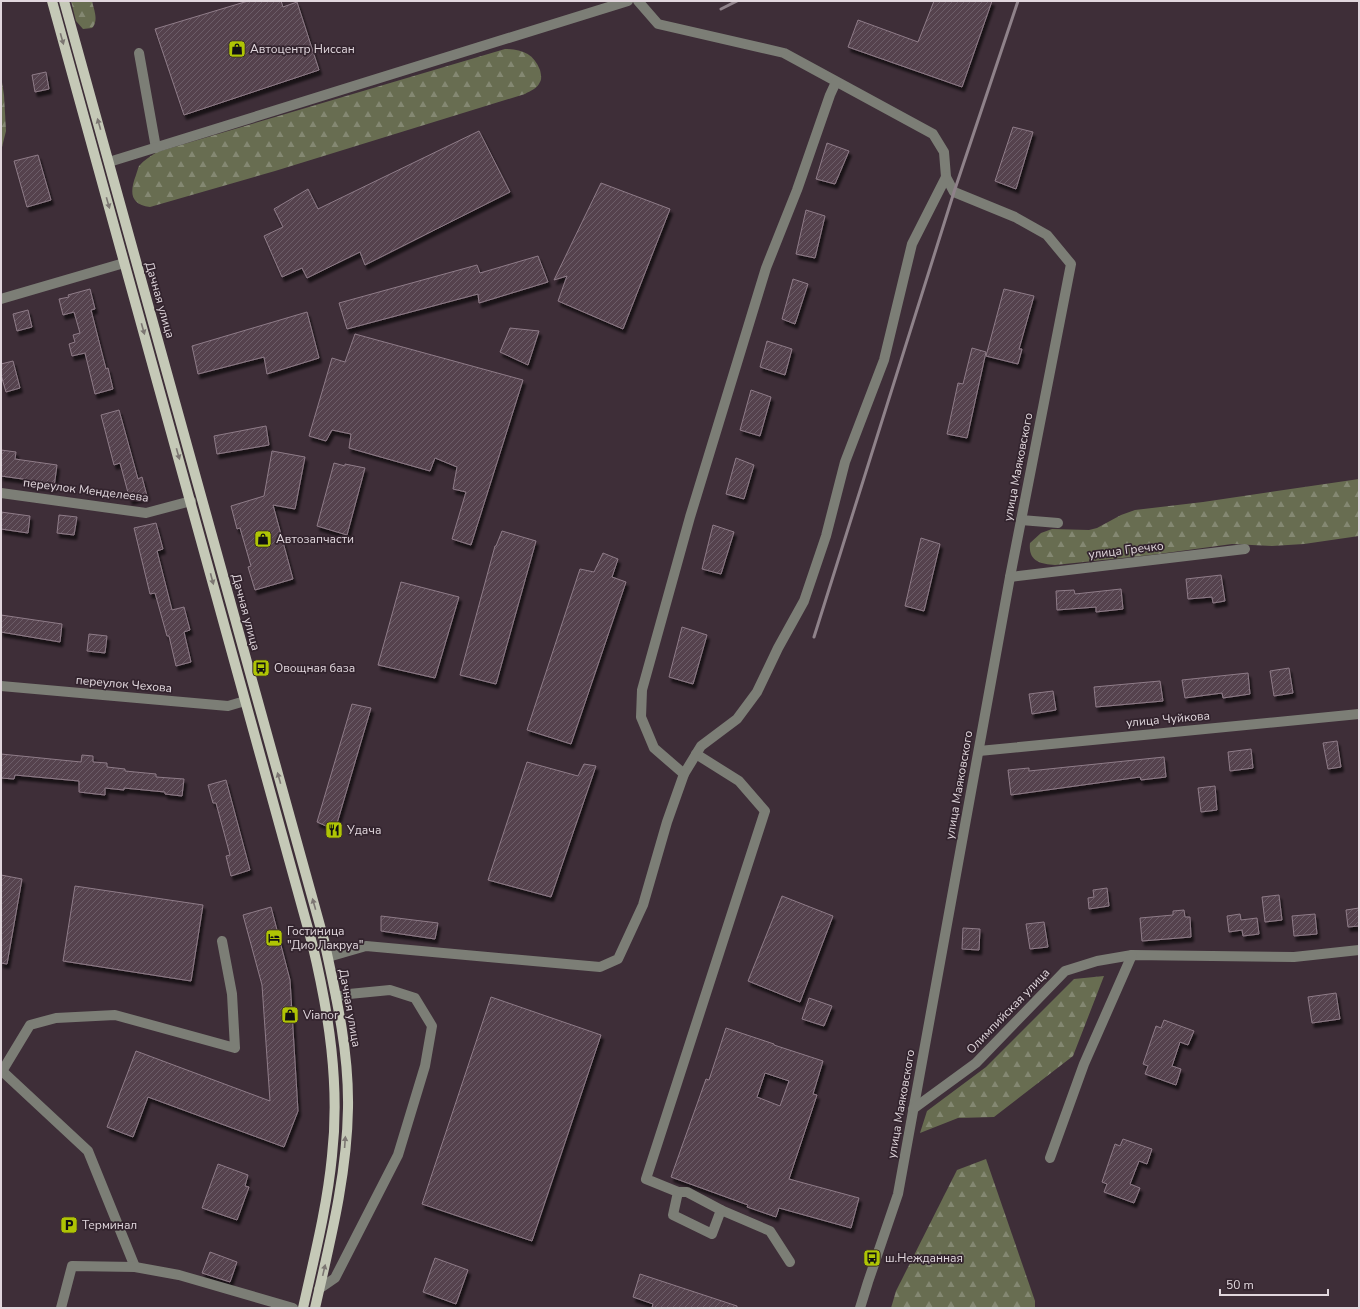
<svg xmlns="http://www.w3.org/2000/svg" width="1360" height="1309" viewBox="0 0 1360 1309" font-family="'Nunito Sans',sans-serif">
	<defs>
		<pattern id="forest-firs" width="22" height="20" patternUnits="userSpaceOnUse"><rect width="22" height="20" fill="#686d51"/><path d="M5 1l3.5 6h-7zM16 11l3.5 6h-7z" fill="#848872"/></pattern>
		<pattern id="building-hatch" width="6" height="6" patternUnits="userSpaceOnUse"><rect width="6" height="6" fill="#54424e"/><path d="M-1 1l2-2M0 6l6-6M5 7l2-2" fill="none" stroke="#6c5d67"/></pattern>
		<filter id="shadow"><feDropShadow dx="2.5" dy="4.5" stdDeviation="1" flood-color="#0009"/></filter>
	</defs>
	<rect width="100%" height="100%" fill="#3e2e38"/>
	<g fill="url(#forest-firs)">
		<path d="M71 1H92C94 10 99 21 92 28L83 29 76 21Z"/>
		<path d="M505 49C522 49 534 54 540 70 541 74 542 79 540 82 538 88 530 91 525 94L275 171 150 207C129 204 130 191 136 175 137 172 138 168 139 166 144 160 151 156 157 152Z"/>
		<path d="M1 76 4 95 6 131 1 151Z"/>
		<path d="M1359 479V536L1304 544 1272 546 1232 544 1151 555 1055 565C1040 564 1028 561 1030 543L1041 533 1052 529 1089 530 1097 528 1121 515 1135 510 1203 502Z"/>
		<path d="M1104 976 1073 1056 994 1117 958 1118 920 1133 927 1111 986 1067 1074 979Z"/>
		<path d="M986 1159 1035 1301V1308H891L896 1291 957 1170Z"/>
	</g>
	<g fill="url(#building-hatch)" stroke="#8f7c88" fill-rule="evenodd" filter="url(#shadow)">
		<path d="M248 1H281L283 7 297 2 319 70 184 115 155 29Z"/>
		<path d="M934 1H992L962 87 848 47 858 20 918 42Z"/>
		<path d="M46 72 49 89 35 92 32 75Z"/>
		<path d="M1013 127 1033 132 1016 189 995 181Z"/>
		<path d="M479 131 510 192 365 265 360 252 307 278 302 268 282 277 264 236 283 227 274 209 308 189 318 209Z"/>
		<path d="M827 143 849 151 835 184 816 179Z"/>
		<path d="M38 155 51 200 27 207 14 161Z"/>
		<path d="M601 183 670 209 623 329 558 301 567 276 554 280Z"/>
		<path d="M806 210 825 216 815 258 796 254Z"/>
		<path d="M538 256 548 282 479 303 478 294 347 329 339 303 477 265 480 273Z"/>
		<path d="M793 279 808 284 795 324 782 319Z"/>
		<path d="M90 289 95 309 91 310 106 369 108 368 113 389 95 394 85 353 72 356 69 344 75 342 73 335 80 333 74 312 63 315 59 299 69 297 68 295Z"/>
		<path d="M1004 289 1034 296 1019 349H1022L1018 364 986 356Z"/>
		<path d="M28 310 32 327 17 331 13 314Z"/>
		<path d="M307 312 319 358 267 374 264 357 198 374 192 346Z"/>
		<path d="M510 328 539 331 528 365 500 352Z"/>
		<path d="M355 334 523 380 471 545 452 539 466 492 453 489 457 467 435 458 430 471 349 448 351 434 332 430 326 441 309 436 332 358 345 362Z"/>
		<path d="M767 341 792 349 785 375 760 367Z"/>
		<path d="M972 348 986 352 967 438 947 434 958 383 963 384Z"/>
		<path d="M13 361 20 388 6 392 1 375V364Z"/>
		<path d="M751 390 771 397 760 436 740 430Z"/>
		<path d="M119 410 138 479 142 477 147 496 130 500 120 463 114 465 101 415Z"/>
		<path d="M266 426 269 445 217 454 214 436Z"/>
		<path d="M1 450 16 452 15 459 57 465 54 487 29 484 30 480 1 476Z"/>
		<path d="M272 451 305 457 295 509 273 505 293 579 255 590 248 567 251 566 240 528 237 529 231 506 264 496Z"/>
		<path d="M736 458 754 465 744 499 726 494Z"/>
		<path d="M334 463 345 466V464L365 468 347 535 317 526Z"/>
		<path d="M1 512 30 516 28 533 1 529Z"/>
		<path d="M59 515 77 517 74 535 57 533Z"/>
		<path d="M156 523 163 549 157 551 172 610 184 607 190 630 184 632 191 662 176 666 169 636H167L155 593 150 594 134 528Z"/>
		<path d="M713 525 734 532 721 574 702 569Z"/>
		<path d="M502 531 536 541 496 684 460 675 495 546H496Z"/>
		<path d="M921 538 940 544 924 611 905 606Z"/>
		<path d="M603 553 618 559 612 577 626 582 571 744 527 730 580 569 594 572Z"/>
		<path d="M1221 575 1225 601 1213 603 1212 597 1188 599 1186 579Z"/>
		<path d="M401 582 459 597 435 678 378 665Z"/>
		<path d="M1121 589 1123 609 1096 612V607L1057 610 1056 591 1074 590 1075 594Z"/>
		<path d="M1 615 62 624 60 642 1 632Z"/>
		<path d="M682 627 707 635 693 684 669 677Z"/>
		<path d="M89 634 107 636 105 653 87 651Z"/>
		<path d="M1289 668 1293 693 1274 696 1270 671Z"/>
		<path d="M1248 673 1250 694 1223 698 1222 693 1185 698 1182 680Z"/>
		<path d="M1160 681 1163 701 1096 707 1094 687Z"/>
		<path d="M1053 691 1056 710 1032 714 1029 694Z"/>
		<path d="M352 704 371 708 335 830 317 822Z"/>
		<path d="M1337 741 1341 767 1328 769 1323 743Z"/>
		<path d="M1251 749 1253 768 1230 771 1228 752Z"/>
		<path d="M1 754 81 762 82 755 93 756V762L107 763V767L125 769V771L156 774V777L184 779 182 796 165 794V792L124 788V790L105 788V795L79 792V781L15 775 14 779 1 778Z"/>
		<path d="M1164 757 1166 777 1141 780 1140 777 1011 795 1008 770 1029 768V771Z"/>
		<path d="M527 762 578 776 584 764 596 766 551 897 488 880Z"/>
		<path d="M226 780 250 870 231 876 226 856 230 855 216 803H213L208 785Z"/>
		<path d="M1215 786 1217 810 1201 812 1198 788Z"/>
		<path d="M1 875 22 879 7 964 1 963Z"/>
		<path d="M75 886 203 905 191 981 63 961Z"/>
		<path d="M1107 888 1109 906 1089 909 1088 898 1094 897 1093 890Z"/>
		<path d="M1279 895 1282 920 1265 922 1262 897Z"/>
		<path d="M782 896 833 916 800 1002 748 981Z"/>
		<path d="M271 907 290 980 298 1111 284 1147 148 1097 133 1137 107 1127 136 1051 270 1101 262 985 243 915Z"/>
		<path d="M1359 908V926L1348 927 1346 910Z"/>
		<path d="M1184 910 1185 917H1190L1191 937 1142 941 1140 918 1173 915V911Z"/>
		<path d="M1240 914 1241 920 1257 918 1259 934 1243 936 1242 930 1229 932 1227 916Z"/>
		<path d="M1315 914 1317 934 1294 936 1292 916Z"/>
		<path d="M381 916 438 923 435 939 381 931Z"/>
		<path d="M1044 922 1048 947 1030 949 1026 924Z"/>
		<path d="M963 928 980 929 979 950 962 949Z"/>
		<path d="M1336 993 1340 1019 1312 1023 1308 997Z"/>
		<path d="M491 997 601 1035 532 1241 422 1204Z"/>
		<path d="M809 998 832 1006 824 1026 802 1019Z"/>
		<path d="M1164 1020 1194 1031 1188 1045 1180 1042 1172 1066 1181 1069 1176 1085 1145 1074 1148 1066 1143 1064 1156 1026 1161 1028Z"/>
		<path d="M726 1028 774 1044V1045L823 1061 813 1094 817 1095 789 1179 859 1198 851 1228 779 1208 776 1217 747 1207 748 1205 671 1177 706 1079 709 1080ZM765 1073 789 1081 780 1106 757 1097Z"/>
		<path d="M1123 1139 1152 1149 1147 1164 1139 1161 1130 1184 1140 1188 1134 1203 1104 1192 1107 1184 1102 1182 1115 1144 1120 1146Z"/>
		<path d="M218 1164 248 1175 245 1186 249 1187 237 1220 202 1208Z"/>
		<path d="M210 1252 237 1262 230 1282 202 1273Z"/>
		<path d="M435 1258 468 1270 456 1304 423 1292Z"/>
		<path d="M640 1274 737 1306V1308H652L653 1304 633 1297Z"/>
	</g>
	<g fill="none" stroke-linecap="round" stroke-linejoin="round">
		<g stroke="#7c7e76" stroke-width="10">
			<path d="M638 1 658 24 784 53 933 134 944 152 946 177 954 192 1015 217 1047 235 1071 264 1010 577 898 1194 868 1282 860 1308"/>
			<path d="M139 53 156 148"/>
			<path d="M109 162 628 1"/>
			<path d="M1 299 124 263"/>
			<path d="M1 493 146 513 191 501"/>
			<path d="M1021 520 1058 523"/>
			<path d="M1010 577 1245 549"/>
			<path d="M1 686 228 706 245 701"/>
			<path d="M979 751 1359 714"/>
			<path d="M696 754 739 781 765 811 646 1179 678 1192 673 1215 712 1234 721 1210 770 1231 790 1262"/>
			<path d="M684 774 654 748 641 717 642 690 690 517 766 268 797 190 830 95 836 82"/>
			<path d="M328 957 366 946 600 967 618 959 643 905 667 822 684 774 701 746 737 719 757 692 778 648 804 601 826 536 845 462 884 360 912 244 946 177"/>
			<path d="M2 1071 88 1151 135 1267"/>
			<path d="M1 1073 30 1025 56 1018 115 1015 235 1048 232 994 222 941"/>
			<path d="M913 1109 976 1063 1065 971 1097 961 1132 955 1294 957 1359 950"/>
			<path d="M1050 1158 1084 1064 1132 955"/>
			<path d="M678 1192H687L721 1210"/>
			<path d="M319 1289 335 1278 398 1155 425 1066 432 1026 415 998 390 990 349 994 336 997"/>
			<path d="M61 1308 72 1266 135 1267 179 1275 293 1308"/>
		</g>
		<g stroke="#c5c9b7" stroke-width="10">
			<path d="M52 1 312 943C329 1013 340 1085 332 1156 327 1208 314 1258 303 1308"/>
			<path d="M64 1 324 940C336 995 349 1051 348 1108 347 1176 330 1242 315 1308"/>
		</g>
		<g stroke="#8f828a" stroke-width="3">
			<path d="M721 9 737 1"/>
			<path d="M814 637 954 192 1018 1"/>
		</g>
	</g>
	<defs><path id="oneway-solid" d="M-6-.8H1V-3.2L6.5 0L1 3.2V.8H-6Z"/></defs>
	<g fill="#7c7672">
		<use href="#oneway-solid" transform="translate(62 39) rotate(74)"/>
		<use href="#oneway-solid" transform="translate(99 124) rotate(-106)"/>
		<use href="#oneway-solid" transform="translate(108 203) rotate(74)"/>
		<use href="#oneway-solid" transform="translate(143 329) rotate(74)"/>
		<use href="#oneway-solid" transform="translate(178 454) rotate(74)"/>
		<use href="#oneway-solid" transform="translate(212 579) rotate(75)"/>
		<use href="#oneway-solid" transform="translate(279 778) rotate(-106)"/>
		<use href="#oneway-solid" transform="translate(314 904) rotate(-106)"/>
		<use href="#oneway-solid" transform="translate(345 1142) rotate(-86)"/>
		<use href="#oneway-solid" transform="translate(324 1270) rotate(-77)"/>
	</g>
	<defs>
		<symbol id="shop-square" viewBox="-11 -11 22 22"><rect x="-9" y="-9" width="18" height="18" rx="4" fill="#afc504" stroke="#33242e"/><path d="M-5-2.5h2.3a2.7 3.5 0 0 1 5.4 0H5L5.5 6h-11ZM-1.5-2.5h3a1.5 2.3 0 0 0-3 0Z" fill="#111"/></symbol>
		<symbol id="bus-square" viewBox="-11 -11 22 22"><rect x="-9" y="-9" width="18" height="18" rx="4" fill="#afc504" stroke="#33242e"/><path d="M-5-6H5V4H4V6H2V4H-2V6H-4V4H-5ZM-3.5-4V0h7V-4ZM-3.5 1.2v1.5H-2V1.2ZM2 1.2v1.5H3.5V1.2Z" fill="#111"/></symbol>
		<symbol id="restaurant-square" viewBox="-11 -11 22 22"><rect x="-9" y="-9" width="18" height="18" rx="4" fill="#afc504" stroke="#33242e"/><path d="M-5-6h1v4h1v-4h1v4h1v-4h1v5L-1.5 .5V6h-2V.5L-5-1ZM5-6V6H3V1.5H1.5Q1.5-4 5-6Z" fill="#111"/></symbol>
		<symbol id="hotel-square" viewBox="-11 -11 22 22"><rect x="-9" y="-9" width="18" height="18" rx="4" fill="#afc504" stroke="#33242e"/><path d="M-6-4.5h1.5V1H6V5H4.5V3h-9V5H-6ZM-4 0a1.8 1.8 0 1 1 3.6 0ZM.5 0V-2.5h3Q6-2.5 6 0Z" fill="#111"/></symbol>
		<symbol id="parking-square" viewBox="-11 -11 22 22"><rect x="-9" y="-9" width="18" height="18" rx="4" fill="#afc504" stroke="#33242e"/><path d="M-3.5-5.5H1a3.5 3.5 0 0 1 0 7H-1V5.5H-3.5ZM-1-3.4V-.6H.8a1.4 1.4 0 0 0 0-2.8Z" fill="#111"/></symbol>
	</defs>
	<g fill-rule="evenodd">
		<use href="#shop-square" x="227" y="39" width="20" height="20"/>
		<use href="#shop-square" x="253" y="529" width="20" height="20"/>
		<use href="#bus-square" x="251" y="658" width="20" height="20"/>
		<use href="#restaurant-square" x="324" y="820" width="20" height="20"/>
		<use href="#hotel-square" x="264" y="928" width="20" height="20"/>
		<use href="#shop-square" x="280" y="1005" width="20" height="20"/>
		<use href="#parking-square" x="59" y="1215" width="20" height="20"/>
		<use href="#bus-square" x="862" y="1248" width="20" height="20"/>
	</g>
	<g text-anchor="middle" stroke-width="3.5" stroke-linejoin="round" paint-order="stroke">
		<g font-size="12" fill="#e1d7dd" stroke="#33242e" text-anchor="start">
			<text x="250" y="53">Автоцентр Ниссан</text>
			<text x="276" y="543">Автозапчасти</text>
			<text x="274" y="672">Овощная база</text>
			<text x="347" y="834">Удача</text>
			<text x="287" y="935">Гостиница<tspan x="287" dy="14">"Дио Лакруа"</tspan></text>
			<text x="303" y="1019">Vianor</text>
			<text x="82" y="1229">Терминал</text>
			<text x="885" y="1262">ш.Нежданная</text>
		</g>
		<g font-size="12" fill="#e1d7dd" stroke="#33242e">
			<text transform="translate(160 300) rotate(74)" y="4">Дачная улица</text>
			<text transform="translate(1018 467) rotate(-79)" y="4">улица Маяковского</text>
			<text transform="translate(86 490) rotate(7)" y="4">переулок Менделеева</text>
			<text transform="translate(1126 550) rotate(-7)" y="4">улица Гречко</text>
			<text transform="translate(246 612) rotate(75)" y="4">Дачная улица</text>
			<text transform="translate(124 684) rotate(5)" y="4">переулок Чехова</text>
			<text transform="translate(1168 719) rotate(-5)" y="4">улица Чуйкова</text>
			<text transform="translate(959 785) rotate(-80)" y="4">улица Маяковского</text>
			<text transform="translate(350 1008) rotate(80)" y="4">Дачная улица</text>
			<text transform="translate(1008 1011) rotate(-46)" y="4">Олимпийская улица</text>
			<text transform="translate(901 1104) rotate(-80)" y="4">улица Маяковского</text>
		</g>
	</g>
	<rect width="1360" height="1309" fill="none" stroke="#e1d7dd" stroke-width="4"/>
	<path d="M1220 1289v6h108v-6" fill="none" stroke="#e1d7dd" stroke-width="2"/>
	<text x="1226" y="1289" font-size="12" fill="#e1d7dd" stroke="#33242e" stroke-width="3" paint-order="stroke">50 m</text>
</svg>
